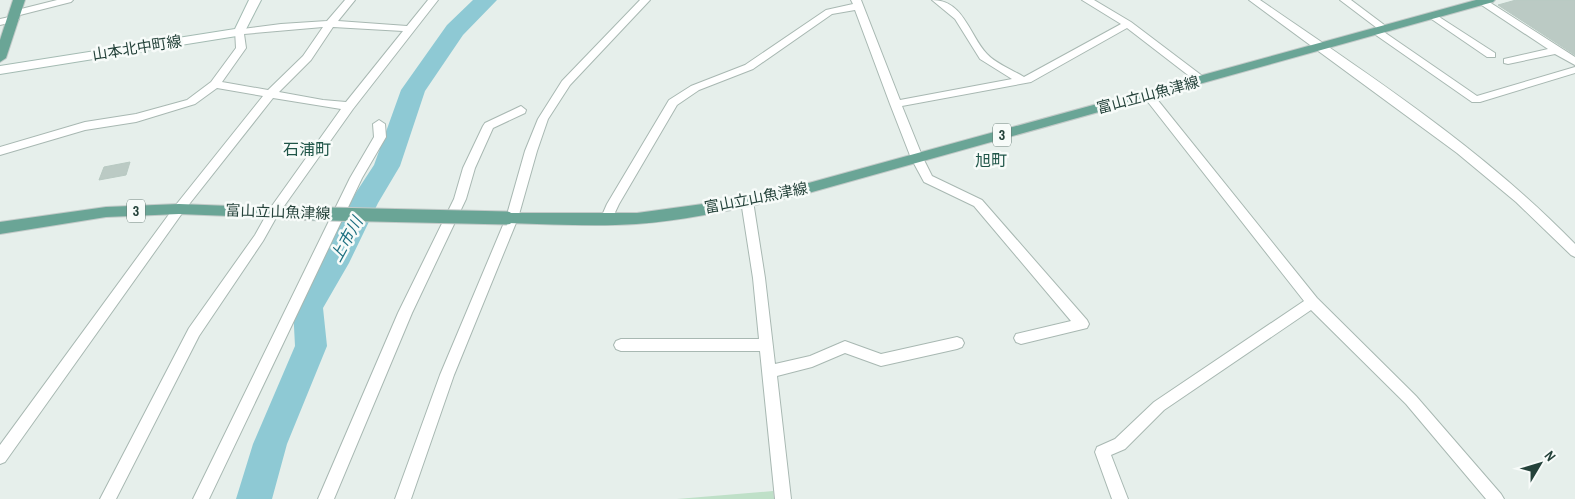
<svg xmlns="http://www.w3.org/2000/svg" width="1575" height="499" viewBox="0 0 1575 499" font-family="'Archivo Narrow','Noto Sans JP',sans-serif">
	<rect width="100%" height="100%" fill="#e6efeb"/>
	<path fill="#bfe0c8" d="M773 491 774 499H677Z"/>
	<g fill="none" stroke-linecap="round" stroke-linejoin="round">
		<path fill="#8ec9d4" fill-rule="evenodd" d="M473 0H497L463 35 425 91 400 166 378 203 349 263 323 308 327 346 287 444 272 499H236L253 444 295 346 293 307 323 257 355 194 374 165 401 90 447 25Z"/>
	</g>
	<g fill="#bbcac4" stroke="#b8c9c2">
		<path d="M1516 0H1575V55L1498 5Z"/>
		<path d="M130 162 126 175 99 180 104 167Z"/>
	</g>
	<g fill="none" stroke-linecap="round" stroke-linejoin="round">
		<defs>
			<g id="minor">
				<path d="M57 0H73L71 2 16 16 11 13 13 11Z"/>
				<path d="M345 0H355L338 21 407 26 428 0H438L353 109 277 216 263 241 199 336 116 499H100L189 328 255 235 269 210 341 109 273 98 183 212 5 462 0 464V445L175 206 263 96 217 88 195 104 136 122 85 130 0 155V147L85 122 136 114 187 100 211 82 236 48 235 30 281 24 327 21ZM323 27 303 56 268 90 222 82 246 48 244 34ZM333 27 403 31 346 102 323 100 279 92 311 60Z"/>
				<path d="M640 0H650L570 85 548 119 537 151 518 218 454 375 411 499H395L440 375 506 218 525 151 538 119 562 81Z"/>
				<path d="M851 0H861L900 100 1012 79 980 59 955 19 932 0C964 0 969 35 987 54 996 64 1013 70 1024 77L1121 24 1082 0H1094L1131 22 1205 78V82H1197L1127 28 1031 82 902 106 923 158 932 176 982 200 1087 320 1089 324 1087 328 1021 344 1016 342 1014 338 1016 334 1071 321 974 206 924 182 911 158 890 104 855 10 832 14 753 69 699 90 677 105 619 204 610 223H602L600 220 607 204 669 100 691 86 745 65 826 10 853 4Z"/>
				<path d="M1249 0H1260C1369 75 1483 149 1575 244V257L1571 255 1516 202 1457 153Z"/>
				<path d="M1340 0H1351L1387 27 1389 29 1384 32 1477 96 1575 67V73L1480 102H1472L1373 33V29L1377 28Z"/>
				<path d="M1480 0H1486L1575 57V65L1555 54 1508 64 1504 63V59L1548 49 1480 4Z"/>
				<path d="M1433 13 1495 53V57H1487L1430 18 1428 16Z"/>
				<path d="M14 16 19 19 17 21 0 25V19Z"/>
				<path d="M1148 92 1152 93 1317 298 1416 396 1501 494 1504 499H1486L1406 404 1311 310 1164 410 1125 449 1111 455 1128 499H1112L1095 452 1097 447 1115 439 1154 402 1304 301 1144 97 1143 95Z"/>
				<path d="M521 106 526 110 525 113 493 128 475 168 466 199 412 313 334 499H318L398 313 454 199 463 168 483 126 485 123Z"/>
				<path d="M379 120 385 124 386 137 362 178 209 499H193L350 178 374 137 373 124Z"/>
				<path d="M747 197 753 201 765 278 775 364 810 356 845 341 881 354 957 337 962 339 964 343 962 347 957 349 881 366 845 353 812 367 777 376 791 499H775L760 351H621L616 349 614 345 616 341 621 339H759L753 278 741 201Z"/>
			</g>
			<path id="secondary" d="M249 0H261L243 35 0 74V66L235 29Z"/>
			<g id="primary">
				<path d="M13 0H25L6 58 0 62V40Z"/>
				<path d="M1476 0H1495L1493 2 805 194C749 206 693 220 636 224 593 227 550 224 507 223L502 222 500 218 502 214 507 213H637L710 203 805 184Z"/>
				<path d="M179 204 284 208 289 209 291 213 289 217 284 218 179 214 106 217 0 234V222L106 207Z"/>
			</g>
		</defs>
		<use href="#minor" stroke="#a8b8b2" stroke-width="2"/>
		<use href="#secondary" stroke="#a4bbb3" stroke-width="2"/>
		<use href="#primary" stroke="#c2cac8" stroke-width="2"/>
		<use href="#minor" fill="#fff" fill-rule="evenodd"/>
		<use href="#secondary" fill="#fff" fill-rule="evenodd"/>
		<use href="#primary" fill="#6aa596" fill-rule="evenodd"/>
		<defs>
			<path id="primary-bridge" d="M284 213 507 218"/>
		</defs>
		<use href="#primary-bridge" stroke="#c2cac8" stroke-width="15" stroke-linecap="butt"/>
		<use href="#primary-bridge" stroke="#6aa596" stroke-width="13"/>
	</g>
	<g text-anchor="middle" stroke-width="5" stroke-linejoin="round" paint-order="stroke">
		<g fill="#f7fbf9" stroke="#637a73" stroke-width="1">
			<rect x="993" y="123.5" width="18" height="23" rx="4"/>
			<rect x="127" y="199.5" width="18" height="23" rx="4"/>
		</g>
		<g font-size="14" font-weight="bold" fill="#24423a">
			<text x="1002" y="140">3</text>
			<text x="136" y="216">3</text>
		</g>
		<g font-size="15" fill="#24423a" stroke="#f7fbf9">
			<text transform="translate(137 48) rotate(-9)" y="5">山本北中町線</text>
			<text transform="translate(1148 95) rotate(-15)" y="5">富山立山魚津線</text>
			<text transform="translate(756 198) rotate(-11)" y="5">富山立山魚津線</text>
			<text transform="translate(278 212) rotate(2)" y="5">富山立山魚津線</text>
		</g>
		<g font-size="16" fill="#1f5548" stroke="#f7fbf9">
			<text x="307" y="155">石浦町</text>
			<text x="991" y="166">旭町</text>
		</g>
		<g font-size="16" font-style="italic" fill="#1c6f80" stroke="#f7fbf9">
			<text transform="translate(346 239) rotate(-61)" y="6">上市川</text>
		</g>
	</g>
	<g transform="translate(1540 464) rotate(52)" stroke="#f7fbf9" stroke-width="4" paint-order="stroke">
	<path d="M0-4L9 19L0 12L-9 19Z" fill="#24423a"/>
	<text y="-8" font-size="14" font-weight="bold" text-anchor="middle" fill="#24423a">N</text>
	</g>
</svg>
